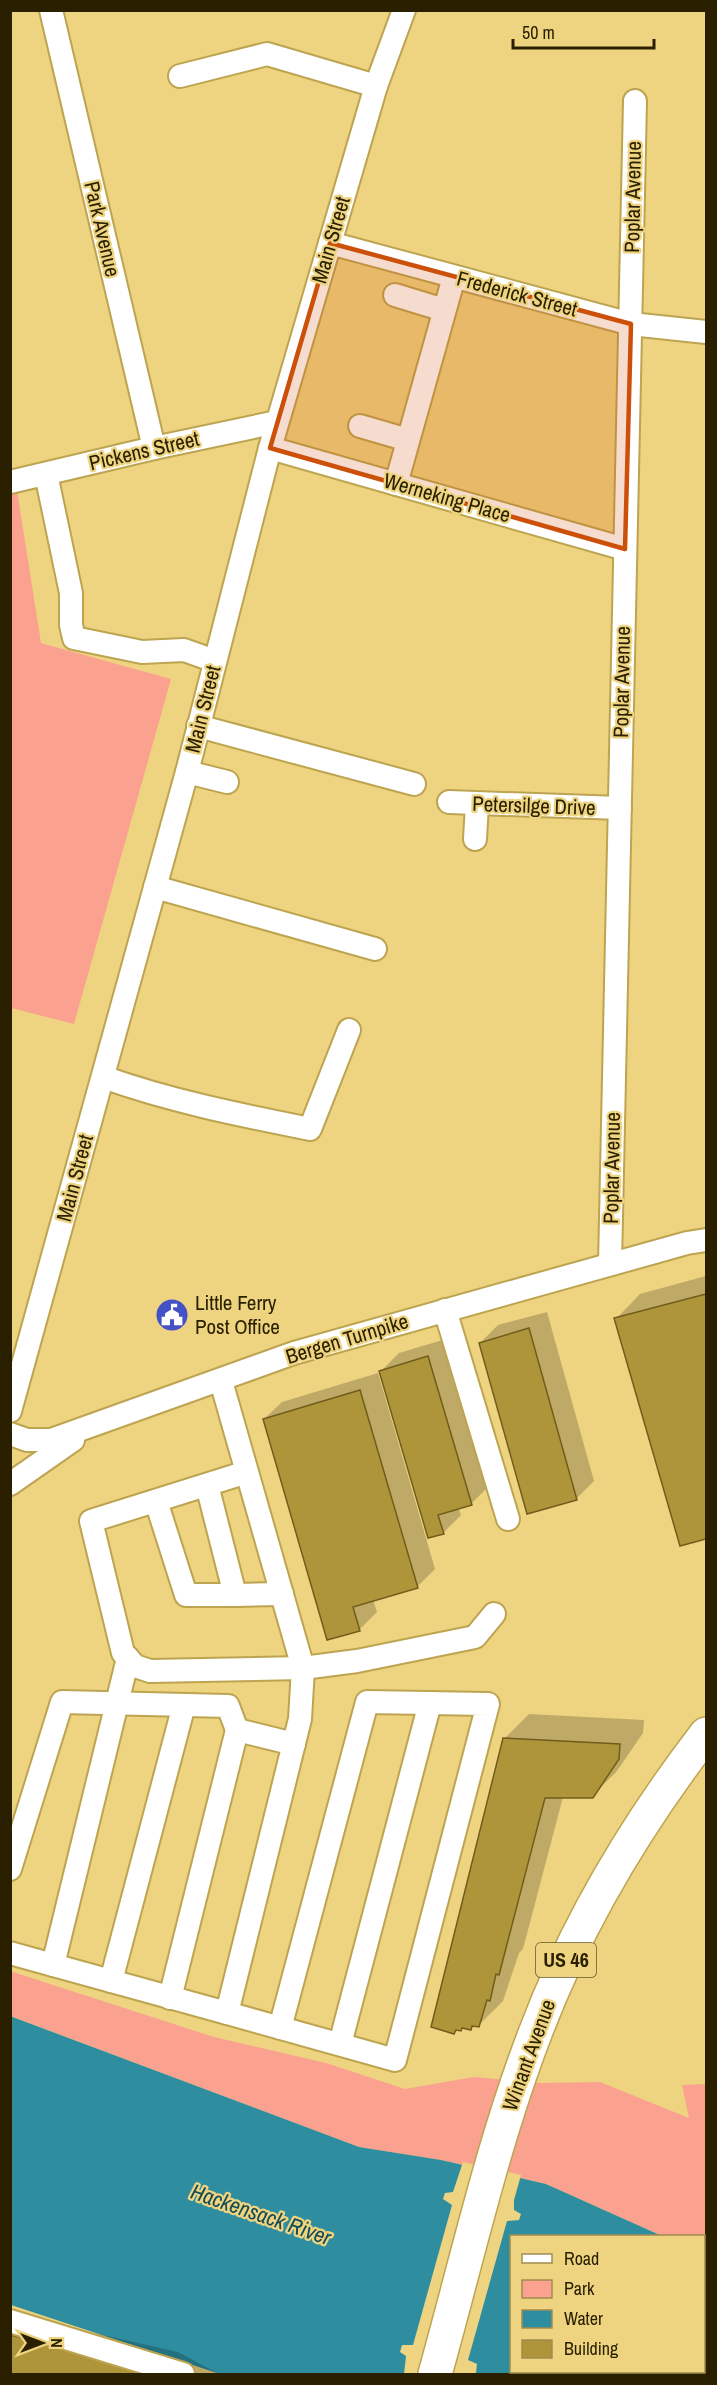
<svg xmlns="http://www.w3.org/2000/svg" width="717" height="2385" viewBox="0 0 717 2385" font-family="'Archivo Narrow',sans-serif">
	<rect width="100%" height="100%" fill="#eed480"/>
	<g fill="#faa28f">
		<path d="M16 484 41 643 171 679 74 1024 11 1008 10 486Z"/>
		<path d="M10 1971 214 2037 326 2063 405 2089 474 2077 542 2083 600 2082 689 2118 682 2085 706 2084V2256L704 2255V2236H662L546 2184 441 2160 359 2147 11 2016Z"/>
	</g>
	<path fill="#2e8ea0" d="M10 2016 359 2147 441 2160 546 2184 662 2236H512V2372H704V2255L706 2256V2374H220L11 2305Z"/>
	<path fill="#eed480" d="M463 2162 521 2175 514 2200V2210L521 2214 519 2220 507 2221 468 2360 477 2364 476 2373 404 2374 406 2356 400 2352 402 2345H413L452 2205 443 2199 445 2193 453 2192Z"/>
	<g fill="#0003">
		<path d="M706 1276V1537L681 1544 616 1319 640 1294Z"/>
		<path d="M547 1312 594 1481 576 1499 480 1343 498 1325Z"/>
		<path d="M446 1339 489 1486 471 1504 458 1507 461 1515 443 1533 381 1371 399 1353Z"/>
		<path d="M378 1373 435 1569 417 1587 373 1600 377 1612 359 1630 264 1419 282 1402Z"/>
		<path d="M529 1714 644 1720 643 1733 617 1771 592 1796 563 1797 523 1949 519 1953 503 2001 478 2026 471 2028 464 2026 460 2030 505 1738Z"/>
		<path d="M10 2314 178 2352 219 2374H10Z"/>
	</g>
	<g fill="#af953a" stroke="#705d1c" stroke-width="1.5">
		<path d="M706 1294V1539L680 1546 614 1318Z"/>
		<path d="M529 1328 577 1500 527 1514 479 1343Z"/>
		<path d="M428 1356 472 1505 438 1515 444 1534 428 1538 379 1371Z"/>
		<path d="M360 1390 418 1588 353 1607 360 1631 327 1640 263 1419Z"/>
		<path d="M503 1738 620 1744 619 1759 593 1798H545L499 1975 496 1974 490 2001 487 2000 479 2027 472 2026 471 2030 462 2028 461 2031 456 2030 454 2034 431 2027Z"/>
		<path d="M10 2335 160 2369 169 2374H10Z"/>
	</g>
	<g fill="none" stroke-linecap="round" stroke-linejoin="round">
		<defs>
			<g id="minor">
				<path d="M51 10 154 448"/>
				<path d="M180 76 267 54 376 86"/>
				<path d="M330 243 631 324 706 332"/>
				<path d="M395 295 444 310"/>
				<path d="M360 426 408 440"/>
				<path d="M270 448 625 549"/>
				<path d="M46 474 71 593V625L74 638 142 652 184 650 215 661"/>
				<path d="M10 482 154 448 277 422"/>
				<path d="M396 484 454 277"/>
				<path d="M198 726 414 784"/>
				<path d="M187 772 227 782"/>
				<path d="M449 802 620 808"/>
				<path d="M475 839 477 804"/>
				<path d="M155 887 375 949"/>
				<path d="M103 1077C170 1101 240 1115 310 1129L349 1030"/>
				<path d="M610 1264 635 101"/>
				<path d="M445 1310 508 1519"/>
				<path d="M10 1411 187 772 270 448 376 86 404 10"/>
				<path d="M10 1434 27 1440H51L294 1353 687 1243 706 1240"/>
				<path d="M247 1472 91 1521 123 1653 135 1666 150 1671 303 1668 357 1661 475 1637 494 1614"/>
				<path d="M10 1484 73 1440"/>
				<path d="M156 1501 186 1595H235L207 1485"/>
				<path d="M235 1595 282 1594"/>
				<path d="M128 1658 53 1965 227 2013 300 1719 303 1668 221 1381"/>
				<path d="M237 1730 294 1744"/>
				<path d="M10 1869 62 1702 228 1706 237 1730 170 1998"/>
				<path d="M10 1953 53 1965"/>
				<path d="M111 1981 184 1705"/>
				<path d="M227 2013 395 2060 488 1704 367 1702 280 2028"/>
				<path d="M340 2044 430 1703"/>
				<path d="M10 2321 183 2374"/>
			</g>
			<path id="highway" d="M435 2374C467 2260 493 2142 536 2031 577 1923 636 1825 706 1734"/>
		</defs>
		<use href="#minor" stroke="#bda450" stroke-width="26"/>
		<use href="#highway" stroke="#bda450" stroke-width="36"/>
		<use href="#minor" stroke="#fff" stroke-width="22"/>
		<use href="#highway" stroke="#fff" stroke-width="33"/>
	</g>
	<path fill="#cc500a" fill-opacity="0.2" stroke="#cc500a" stroke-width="4.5" stroke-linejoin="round" d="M330 243 631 324 625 549 270 448Z"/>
	<defs>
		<symbol id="civic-disc" viewBox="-11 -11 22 22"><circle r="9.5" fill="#4452c6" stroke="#eed480"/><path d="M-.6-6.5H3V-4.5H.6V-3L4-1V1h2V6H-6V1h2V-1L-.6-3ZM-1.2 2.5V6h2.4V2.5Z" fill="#fff"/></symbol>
	</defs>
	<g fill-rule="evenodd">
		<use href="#civic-disc" x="153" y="1296" width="38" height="38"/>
	</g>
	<g text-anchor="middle" stroke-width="4.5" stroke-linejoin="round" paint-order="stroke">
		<rect fill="#eed480" stroke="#655626" stroke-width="1.5" x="536" y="1943" width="60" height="34" rx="4.5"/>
		<g font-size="20" font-weight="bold" fill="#2a2000">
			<text x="566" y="1967">US 46</text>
		</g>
		<g font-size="21" fill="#2a2000" stroke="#eed480">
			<text transform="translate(633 197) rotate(-89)" y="7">Poplar Avenue</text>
			<text transform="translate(102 229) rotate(77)" y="7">Park Avenue</text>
			<text transform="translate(331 240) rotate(-74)" y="7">Main Street</text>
			<text transform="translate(517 294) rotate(15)" y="7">Frederick Street</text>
			<text transform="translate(144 451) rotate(-13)" y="7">Pickens Street</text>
			<text transform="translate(447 498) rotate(16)" y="7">Werneking Place</text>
			<text transform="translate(622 682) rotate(-89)" y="7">Poplar Avenue</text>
			<text transform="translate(203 709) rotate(-76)" y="7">Main Street</text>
			<text transform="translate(534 806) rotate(2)" y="7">Petersilge Drive</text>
			<text transform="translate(612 1168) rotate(-89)" y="7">Poplar Avenue</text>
			<text transform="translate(75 1178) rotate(-75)" y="7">Main Street</text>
			<text transform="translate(347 1339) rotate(-17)" y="7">Bergen Turnpike</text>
			<text transform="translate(529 2055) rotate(-70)" y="7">Winant Avenue</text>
		</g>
		<g font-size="21" fill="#2a2000" stroke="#eed480" text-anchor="start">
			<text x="195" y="1310">Little Ferry<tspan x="195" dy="24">Post Office</tspan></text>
		</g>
		<g font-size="22" font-style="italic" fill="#154b55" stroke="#eed480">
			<text transform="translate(261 2214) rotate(19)" y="8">Hackensack River</text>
		</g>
	</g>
	<rect width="717" height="2385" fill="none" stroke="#2a2000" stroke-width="24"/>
	<rect x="510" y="2235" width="195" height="138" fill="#eed480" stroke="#a08c4d" stroke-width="1.5"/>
	<rect x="522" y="2254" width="30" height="9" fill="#ffffff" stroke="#a08c4d" stroke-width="1.5"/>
	<text x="564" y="2265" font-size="18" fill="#2a2000">Road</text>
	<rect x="522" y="2280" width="30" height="18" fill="#faa28f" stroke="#a08c4d" stroke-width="1.5"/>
	<text x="564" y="2295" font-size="18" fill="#2a2000">Park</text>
	<rect x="522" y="2310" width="30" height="18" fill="#2e8ea0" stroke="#a08c4d" stroke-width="1.5"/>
	<text x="564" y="2325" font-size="18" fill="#2a2000">Water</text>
	<rect x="522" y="2340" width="30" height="18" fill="#af953a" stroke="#a08c4d" stroke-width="1.5"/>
	<text x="564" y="2355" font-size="18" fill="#2a2000">Building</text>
	<g transform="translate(42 2343) rotate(90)" stroke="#eed480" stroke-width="4.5" paint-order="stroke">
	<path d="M0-4.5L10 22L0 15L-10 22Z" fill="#2a2000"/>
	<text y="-9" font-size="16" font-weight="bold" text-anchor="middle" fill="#2a2000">N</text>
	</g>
	<path d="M513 39v9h141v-9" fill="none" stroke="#2a2000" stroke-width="3"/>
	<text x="522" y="39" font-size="18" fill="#2a2000" stroke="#eed480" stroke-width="4.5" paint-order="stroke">50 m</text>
</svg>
